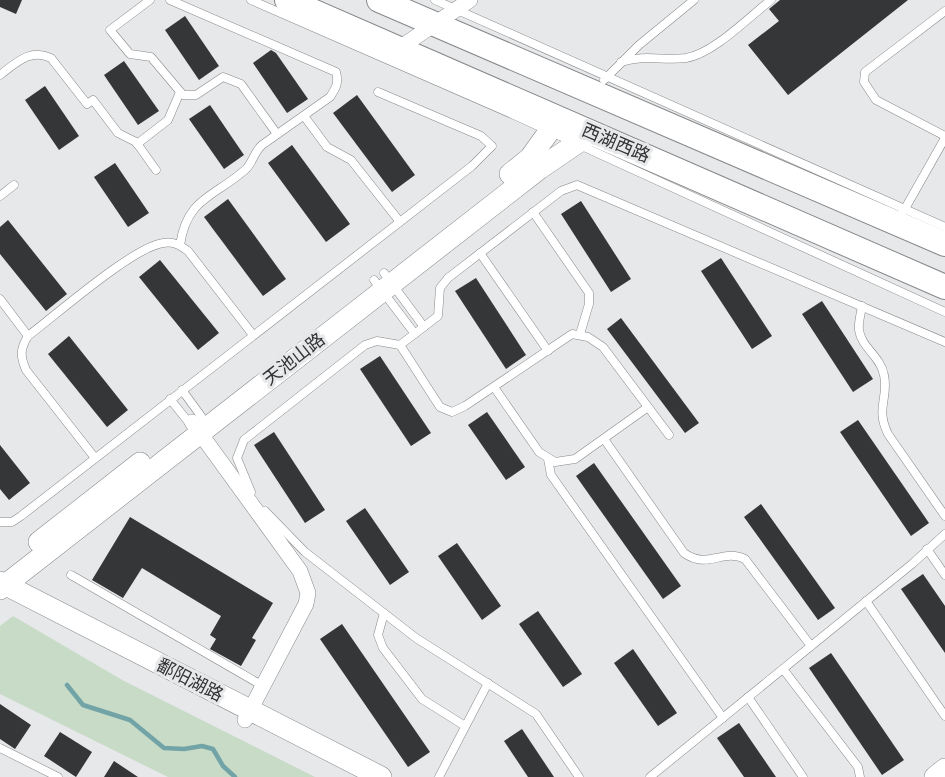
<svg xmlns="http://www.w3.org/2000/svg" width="945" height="777" viewBox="0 0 945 777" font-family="Quicksand,'Noto Sans SC',sans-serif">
	<rect width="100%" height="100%" fill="#e6e8ea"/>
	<path fill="#c7dbc6" d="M13 616 124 681 315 777H168L0 694V626Z"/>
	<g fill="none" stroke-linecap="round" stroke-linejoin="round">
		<path stroke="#72a4a7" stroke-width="4.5" d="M67 685 83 705 130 720 164 748 184 749 202 746 213 749 223 766 235 777"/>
	</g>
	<g fill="#353638">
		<path d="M0 0H22L16 14 0 7Z"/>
		<path d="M780 0H908L788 95 748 45 779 21 769 9Z"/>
		<path d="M185 16 219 66 199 80 165 30Z"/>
		<path d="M271 50 276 53 308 99 287 113 253 63Z"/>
		<path d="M124 61 159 111 138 125 104 75Z"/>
		<path d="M45 86 79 136 59 150 25 100Z"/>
		<path d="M357 95 415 175 392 192 333 113Z"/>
		<path d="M210 105 244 155 224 169 189 119Z"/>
		<path d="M292 145 350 224 326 242 268 163Z"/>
		<path d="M115 163 149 213 128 227 94 177Z"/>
		<path d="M228 199 286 279 263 296 204 217Z"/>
		<path d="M581 201 631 279 611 292 561 214Z"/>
		<path d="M8 220 67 294 46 311 0 254V227Z"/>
		<path d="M721 258 772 336 752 349 701 271Z"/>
		<path d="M160 260 219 333 198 350 139 277Z"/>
		<path d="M476 278 526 355 506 369 455 291Z"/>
		<path d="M822 301 873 379 853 392 802 314Z"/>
		<path d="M621 318 699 423 685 433 607 329Z"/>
		<path d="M69 336 128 410 107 427 48 354Z"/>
		<path d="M380 356 431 433 411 446 360 369Z"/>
		<path d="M487 412 525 467 506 480 468 425Z"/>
		<path d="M858 420 929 523 911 536 840 432Z"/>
		<path d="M274 432 325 510 305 523 254 445Z"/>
		<path d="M0 445 30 483 9 500 0 489Z"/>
		<path d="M594 463 681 586 663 599 576 476Z"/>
		<path d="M761 504 835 608 818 620 744 517Z"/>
		<path d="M365 508 409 572 390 585 346 521Z"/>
		<path d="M130 517 273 603 252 638 256 640 241 666 210 649 216 639 210 635 221 616 142 568 123 598 92 580Z"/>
		<path d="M457 543 501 606 482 620 438 556Z"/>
		<path d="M923 574 945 606V653L901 589Z"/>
		<path d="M538 611 582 674 563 687 519 624Z"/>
		<path d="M342 624 430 752 408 767 320 639Z"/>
		<path d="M633 649 677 713 658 726 614 663Z"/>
		<path d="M831 653 904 760 882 775 809 668Z"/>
		<path d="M0 704 31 725 15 749 0 739Z"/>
		<path d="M739 723 776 777H744L717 738Z"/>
		<path d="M522 729 554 777H528L504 741Z"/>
		<path d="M60 732 92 752 76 777 44 756Z"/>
		<path d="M114 761 138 777H104Z"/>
	</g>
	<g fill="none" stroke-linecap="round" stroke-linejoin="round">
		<defs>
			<g id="lane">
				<path d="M150 0 110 30 130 54 151 57 183 95H196L223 77 241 84 277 134"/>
				<path d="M170 0 336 72C339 83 336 88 330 97L262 145C254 152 253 162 246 169 215 197 187 197 180 245"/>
				<path d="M251 0 514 115 945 312"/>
				<path d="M435 0 945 227"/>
				<path d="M945 11 865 72 864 82 876 100 945 136"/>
				<path d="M621 62C646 54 662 61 686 58 713 54 749 17 771 0"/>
				<path d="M0 75C16 63 30 48 51 58L87 104 93 100 118 133 136 142 156 170"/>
				<path d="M604 80 639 45 694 0"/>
				<path d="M304 116 327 147 351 160 400 222"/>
				<path d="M137 144 168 120 180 92"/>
				<path d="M0 196 14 185"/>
				<path d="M533 212 589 293V304L580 334"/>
				<path d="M902 214 945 138"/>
				<path d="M480 253 548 351"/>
				<path d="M384 273 424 327"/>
				<path d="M374 280 415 334"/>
				<path d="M0 299 28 336"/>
				<path d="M862 306C861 313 858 323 859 330 861 347 881 357 884 375 889 399 875 407 888 434L945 516"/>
				<path d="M400 345 438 316 440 288 448 278 561 191 577 185 945 342"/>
				<path d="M494 387 539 452 555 462 575 459 648 407"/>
				<path d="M182 390 201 416"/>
				<path d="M170 399 190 424"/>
				<path d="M604 439 684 553C708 570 723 548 745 559L811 646"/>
				<path d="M95 458 26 370C20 356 20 349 28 336 56 315 133 247 163 243 173 241 180 245 188 251L253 335"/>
				<path d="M548 459 551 475 723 718"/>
				<path d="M251 492 237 458 244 440 365 345 377 341 400 345 440 407 452 412 465 406 572 334 588 337 603 347 669 435"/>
				<path d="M265 511 305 552 416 638 536 714 579 777"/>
				<path d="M0 522H12L21 516 472 166 492 146 481 136 378 92"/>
				<path d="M927 549 945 575"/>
				<path d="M71 575 263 686"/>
				<path d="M866 601 945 716"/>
				<path d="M384 613 378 635 383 648 422 699 465 726"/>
				<path d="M783 669 858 767 860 777"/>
				<path d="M748 697 803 777"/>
				<path d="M0 748 58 777"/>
				<path d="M439 777 488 683"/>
				<path d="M650 777 912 564 945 534"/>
			</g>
			<g id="street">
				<path d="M398 49 470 0"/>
				<path d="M192 422 300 571 308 593 306 604 245 720"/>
			</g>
			<g id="secondary">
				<path d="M510 174 530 158 558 119"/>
				<path d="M39 542 140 463"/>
				<path d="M0 582 381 777"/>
				<path d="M0 589 539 169 592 133"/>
				<path d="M935 777 945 769"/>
			</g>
			<g id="primary">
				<path d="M287 0 945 287"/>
				<path d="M379 0 945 244"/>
			</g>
		</defs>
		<use href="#lane" stroke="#86888a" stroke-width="9"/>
		<use href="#street" stroke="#86888a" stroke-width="16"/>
		<use href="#secondary" stroke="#86888a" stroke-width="22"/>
		<use href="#primary" stroke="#86888a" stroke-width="26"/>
		<use href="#lane" stroke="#fff" stroke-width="8"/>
		<use href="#street" stroke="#fff" stroke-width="15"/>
		<use href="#secondary" stroke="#fff" stroke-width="21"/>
		<use href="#primary" stroke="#fff" stroke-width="24"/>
	</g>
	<g text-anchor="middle" stroke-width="6" stroke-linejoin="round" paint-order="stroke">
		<g font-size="18" fill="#323334" stroke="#e6e8ea">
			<text transform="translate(616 143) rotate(23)" y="6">西湖西路</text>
			<text transform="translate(294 359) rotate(-38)" y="6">天池山路</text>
			<text transform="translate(190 680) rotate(27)" y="6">鄱阳湖路</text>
		</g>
	</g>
</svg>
